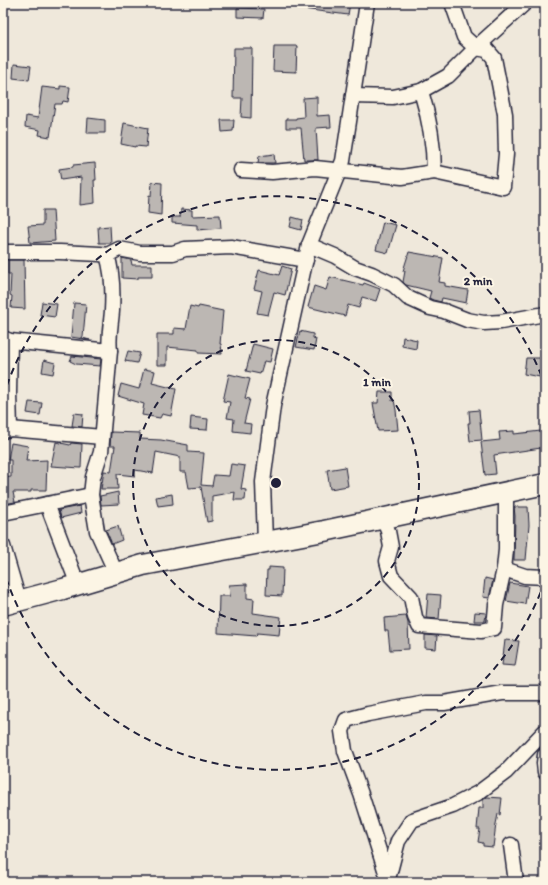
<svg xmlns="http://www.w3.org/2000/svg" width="548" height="885" viewBox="0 0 548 885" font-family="Itim,sans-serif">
	<rect width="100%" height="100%" fill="#efe8db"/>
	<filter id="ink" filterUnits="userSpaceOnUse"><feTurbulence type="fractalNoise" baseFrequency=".025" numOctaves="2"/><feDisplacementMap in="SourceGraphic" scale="8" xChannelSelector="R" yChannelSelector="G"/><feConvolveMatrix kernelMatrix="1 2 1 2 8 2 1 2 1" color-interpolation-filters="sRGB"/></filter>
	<g filter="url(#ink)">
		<g fill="#bcb7b3" stroke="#22223b">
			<path d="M303 3H350L348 15 303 9Z"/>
			<path d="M237 8 264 9 263 18 237 17Z"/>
			<path d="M274 46H297L296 72 273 71Z"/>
			<path d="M234 48H252L251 118 241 117 242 98H233Z"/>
			<path d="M14 64 31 66 29 80 13 78Z"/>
			<path d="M60 86 70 87 68 102 63 101 62 104H55L50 137 39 135 40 130 25 127 26 116 38 118 42 87 60 89Z"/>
			<path d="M317 97V116L330 115 331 127 316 128 318 160H304L301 128H286V119H296V118L304 117 303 98Z"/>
			<path d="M88 118 105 120V133H87Z"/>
			<path d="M221 120H234L233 131 222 132Z"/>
			<path d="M124 123 148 128 146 147 135 146V147L121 144Z"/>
			<path d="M274 154 275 163H258L259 156Z"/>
			<path d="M95 163 96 180H94L95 203 80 205 81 177 61 180 59 169 73 167V165Z"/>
			<path d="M152 182 162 183 161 215 148 213 149 195 151 196Z"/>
			<path d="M181 209 192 210V216L220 215 221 228 197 230V225L172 223V217H180Z"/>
			<path d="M43 210H53L55 241 30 243 28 226 43 225Z"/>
			<path d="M292 217 303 220 301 230 290 227Z"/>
			<path d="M383 222 396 225 388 253 376 250Z"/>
			<path d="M110 226 111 243H99L98 227Z"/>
			<path d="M409 252 443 258 439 282 445 283V286L468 290 466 303 442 298 441 302 433 300 429 298 431 291 406 285 403 282 405 271H403Z"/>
			<path d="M122 258 131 260 132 265H152V277H138V279L122 278Z"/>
			<path d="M8 260H24L25 309 11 308 12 296 10 295 11 274H8Z"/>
			<path d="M282 266 291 269 285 295 274 292 268 315 257 313 262 291 254 289 259 270 279 275Z"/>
			<path d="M330 277 363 285 364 283 380 289 376 301 362 297 359 308 348 305 345 316 308 307 314 286 326 290Z"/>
			<path d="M42 302 57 304 55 317 40 315Z"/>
			<path d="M74 303 86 304 83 337H82V338L90 340 71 337Z"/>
			<path d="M190 306 198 308 199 306 223 311 220 344H221L222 354 198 353V350L167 347V365H157V334H174V328L186 329Z"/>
			<path d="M300 331 313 334V338L316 339 314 350 296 347Z"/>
			<path d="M403 337 417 340 416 349 402 346Z"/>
			<path d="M253 344 273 349 270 362 264 361 260 374 246 371Z"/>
			<path d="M128 351 140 353 137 363 125 361Z"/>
			<path d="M72 356 101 359 100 366 76 364 70 361Z"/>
			<path d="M526 358H542L540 377 524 374Z"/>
			<path d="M44 360 55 363 53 374 42 372Z"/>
			<path d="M144 369 155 371 152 383 176 389 171 416 162 414 160 418 142 415 144 404 118 396 121 384 139 389Z"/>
			<path d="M229 374 250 379 245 398 250 399 244 423 251 424 250 433 233 431 234 419 227 418 230 402 223 401Z"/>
			<path d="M379 392H392V401L394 400 396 410 398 430 378 431 373 403H378Z"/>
			<path d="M29 402 42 403 40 415 27 413Z"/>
			<path d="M479 410 482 440 470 441 468 423H470L469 411Z"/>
			<path d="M74 413 83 414 82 427 72 426Z"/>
			<path d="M191 417 208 419 207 430 190 429Z"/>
			<path d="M514 431V434L541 431V448L494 455 496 474 485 475 481 442 500 440 499 432Z"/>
			<path d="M111 432 140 433V439L161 440 188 445V452L204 453 201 485 212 486 214 475 229 476 231 464 245 466 241 489 246 490 245 500H234L235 492 212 496V521L207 522 201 487 189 488 186 472H180V457L156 452 153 473 135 470V476L117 474 118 489H101L104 471 111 472 115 446H110Z"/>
			<path d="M56 442 70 445 71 443 82 444 81 468 51 466Z"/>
			<path d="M11 443 28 446 26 461 47 460 46 490H31V492H13L15 502 4 504 3 478 11 477V460H8Z"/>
			<path d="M345 467 348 486 330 489 327 470Z"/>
			<path d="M118 492 119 504 101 505 100 496Z"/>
			<path d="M172 494 173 504 158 506 156 497Z"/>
			<path d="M80 506 81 513 61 518 59 510Z"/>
			<path d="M514 507H528L529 525 526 560H514L515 516Z"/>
			<path d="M118 526 122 540 112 544 106 530Z"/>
			<path d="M269 567 283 568 282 596 266 595 267 570H269Z"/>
			<path d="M485 578 493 580 489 598 483 597Z"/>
			<path d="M510 583 528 586 525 604 506 601Z"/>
			<path d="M247 584V598L254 599 253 613 281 617 279 635 257 633 256 636 218 633 219 596H230L229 585Z"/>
			<path d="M428 594 441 595 439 619 426 618Z"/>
			<path d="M475 612 486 613 485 621H474Z"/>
			<path d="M406 616 408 623 409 649 390 650 388 631H385L384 618Z"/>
			<path d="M425 635 437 636 436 649 425 648Z"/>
			<path d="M505 640 519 641 515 666 502 665Z"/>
			<path d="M487 797 502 798 500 815 498 814 496 824 493 847 483 846V843L478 842 480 829H477L479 808H483V800Z"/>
		</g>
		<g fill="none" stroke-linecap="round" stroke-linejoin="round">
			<defs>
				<g id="street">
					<path d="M421 91C429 117 434 145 434 172"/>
					<path d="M353 96 393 97 421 91 448 76 480 44 525 3"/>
					<path d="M241 170 272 172 315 168 402 177 434 172 503 187 506 154 505 114 494 58 487 50 476 48 464 37 452 3"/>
					<path d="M309 245 335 256 355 268 372 274 394 285 408 298 430 308 444 311 467 320 484 323 501 322 545 314"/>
					<path d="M3 252H60L100 254 107 255C113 273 113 293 112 311 111 325 108 336 110 351"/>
					<path d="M107 255 119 249 140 253H173L185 249 231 247 306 260"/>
					<path d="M3 338 10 341 9 393 10 429 3 431"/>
					<path d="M10 341 110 351 101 452 93 477 91 495 97 531 116 573"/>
					<path d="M10 429 102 437"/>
					<path d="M506 492V550L504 569 525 576 545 577"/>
					<path d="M47 504 78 585"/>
					<path d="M3 513 91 495"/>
					<path d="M383 518 388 531 391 547 387 561 391 576 411 597 415 617 419 626 481 631 494 628 496 605 504 569"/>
					<path d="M265 542 263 482 273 406 309 245 343 161 367 3"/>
					<path d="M3 546 19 601"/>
					<path d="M545 755 544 763 545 772"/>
					<path d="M511 845 516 882"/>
					<path d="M388 879 361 794 345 751 342 731 346 720 368 714 426 703H444L502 693H545"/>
					<path d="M388 879 398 841 412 820 453 806 478 793 506 772 545 731"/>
				</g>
				<path id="secondary" d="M3 605 63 589 143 565 324 531 545 484"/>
			</defs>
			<use href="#street" stroke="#22223b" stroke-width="17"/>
			<use href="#secondary" stroke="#22223b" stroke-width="23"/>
			<use href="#street" stroke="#fcf5e5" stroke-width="14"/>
			<use href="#secondary" stroke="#fcf5e5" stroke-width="20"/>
		</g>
	</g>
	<g fill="none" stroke="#22223b" stroke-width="2" stroke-dasharray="7 5">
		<circle cx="276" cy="483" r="143"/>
		<path d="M545 581A286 286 0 0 1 3 569M3 397A286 286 0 0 1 545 385"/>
	</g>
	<circle cx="276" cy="483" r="6" fill="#22223b" stroke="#fcf5e5" stroke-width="2"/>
	<g font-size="12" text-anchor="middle" font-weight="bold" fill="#22223b" stroke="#fcf5e5" stroke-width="4" stroke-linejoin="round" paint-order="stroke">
		<text x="478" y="285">2 min</text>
		<text x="377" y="386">1 min</text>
	</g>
	<rect width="548" height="885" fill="none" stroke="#fcf5e5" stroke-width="16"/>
	<rect x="8" y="8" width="532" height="869" fill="none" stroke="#22223b" stroke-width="1.5" filter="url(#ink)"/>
</svg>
